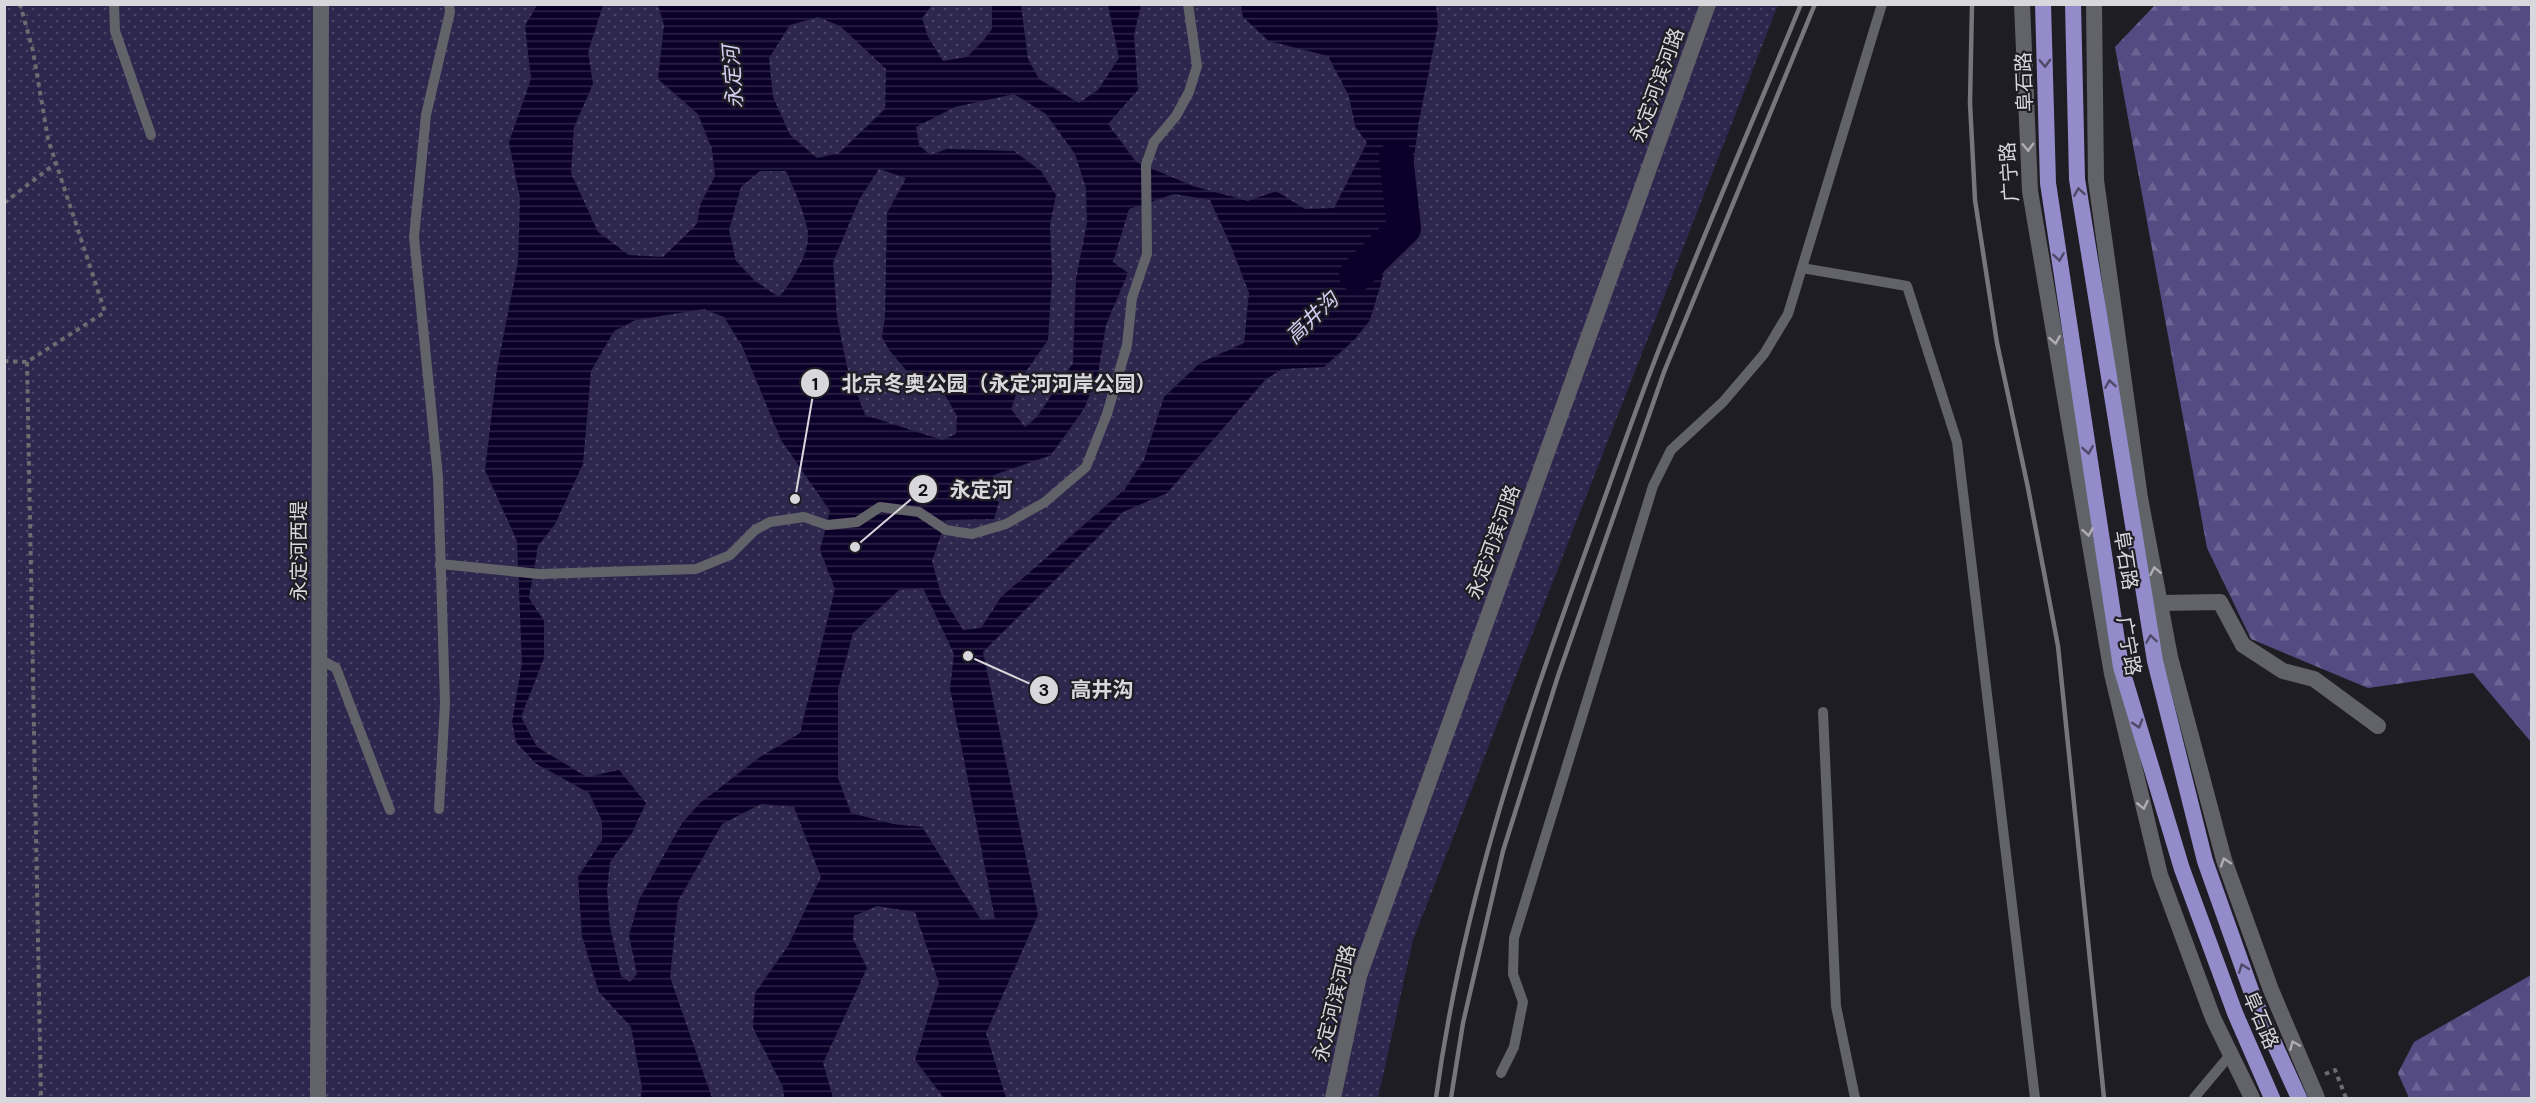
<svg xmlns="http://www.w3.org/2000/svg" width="2536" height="1103" viewBox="0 0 2536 1103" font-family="'DM Sans','Noto Sans SC',sans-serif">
	<defs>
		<pattern id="forest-firs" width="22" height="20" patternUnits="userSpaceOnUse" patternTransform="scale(1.5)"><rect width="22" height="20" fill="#544b83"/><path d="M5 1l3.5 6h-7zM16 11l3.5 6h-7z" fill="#6c6494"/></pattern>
		<pattern id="park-dots" width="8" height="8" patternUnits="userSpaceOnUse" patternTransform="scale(1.5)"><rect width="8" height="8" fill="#2d264d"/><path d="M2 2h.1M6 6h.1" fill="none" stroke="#4b4566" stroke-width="1.8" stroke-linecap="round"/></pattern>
		<pattern id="water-rules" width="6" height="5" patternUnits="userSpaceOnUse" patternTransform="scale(1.5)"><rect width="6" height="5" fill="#0b0029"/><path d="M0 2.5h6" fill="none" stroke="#2e2447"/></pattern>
	</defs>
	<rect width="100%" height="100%" fill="#1e1d23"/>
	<g fill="url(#forest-firs)">
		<path d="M2155 5H2531V742L2473 673 2368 688 2251 639 2207 548 2115 47Z"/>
		<path d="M2531 975V1098H2409L2398 1073 2414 1042Z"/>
	</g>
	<path fill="url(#park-dots)" d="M5 5H1778L1413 940 1378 1098H5Z"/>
	<path fill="url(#water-rules)" fill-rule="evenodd" d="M537 5H603L588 52 593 84 574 127 571 173 598 232 629 255 663 257 697 224 700 205 715 176 712 149 698 114 658 79 664 25 658 5H932L922 18 928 37 943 61 967 57 983 41 992 29V5H1021L1028 59 1039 79 1079 103 1098 90 1119 58 1108 5H1141L1134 35 1138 90 1108 124 1136 162 1193 186 1248 201 1276 191 1305 209 1334 208 1367 143 1355 126 1349 96 1328 56 1269 41 1243 17 1241 5H1436L1438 25 1419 121 1413 165 1392 228 1382 280 1370 320 1355 339 1324 367 1282 369 1266 379 1167 493 1123 512 983 652 1038 915 986 1033 1006 1098H944L915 1060 939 983 915 912 877 906 854 916 853 939 867 968 823 1063 833 1098H784L783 1087 753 1028 755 993 788 946 821 877 794 807 761 804 722 824 678 901 670 977 712 1098H641L642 1087 631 1027 599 992 582 936 578 877 602 840V821L589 793 535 763 516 742 512 722 522 663 517 541 485 470 497 369 518 262 520 199 509 142 531 79 525 26ZM818 17 840 26 886 69 885 109 839 153 817 158 790 135 773 97 769 58 790 25ZM1014 94 1046 114 1075 154 1086 188 1087 223 1076 279 1073 363 1037 417 1025 427 1011 409 1022 377 1048 340 1052 277 1050 225 1056 195 1041 171 1014 151 947 149 930 155 919 145 916 127 955 107ZM879 169 906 178 887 213 885 317 882 337 889 350 906 370 934 379 944 393 957 416 956 434 942 440 865 415 847 367 837 317 833 262 860 198ZM760 171H786C793 187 809 221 808 238 807 257 791 283 779 297L755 281 736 261 729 230 741 187ZM1174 194 1210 200 1231 246 1249 293 1244 343 1200 363 1164 397 1144 460 1124 490 1001 597 981 628 963 630 941 594 932 561 946 520 994 519 999 502 988 496 994 475 1051 455 1084 409 1098 373 1106 325 1128 273 1113 262 1129 209ZM704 309 724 317 742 346 781 440 830 511 820 550 835 589 800 733 760 757 700 803 682 823 639 900 629 935 637 974 630 982 621 976 610 927 607 891 610 862 632 833 646 803 619 770 587 777 537 747 521 717 544 658V621L529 598 538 546 555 524 583 464 591 371 614 331 636 320ZM923 588 954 654 950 688 995 919 981 920 922 827 893 824 851 813 838 778V689L853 633 899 590Z"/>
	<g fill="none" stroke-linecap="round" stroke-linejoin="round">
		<path stroke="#0b0029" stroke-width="34" d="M1356 275 1404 228 1396 157"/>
		<g stroke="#6b6b70" stroke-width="4" stroke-dasharray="4.5 4.5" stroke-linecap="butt">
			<path d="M4 203 56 163"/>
			<path d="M4 361 27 362 105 312 48 139 33 51 20 4"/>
			<path d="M27 362 41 1098"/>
			<path d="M2325 1074 2335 1070 2346 1098"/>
		</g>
		<g stroke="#626269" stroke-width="10">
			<path d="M114 4 115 31 151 135"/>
			<path d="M1802 268 1907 286 1957 442 2035 1098"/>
			<path d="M440 564 539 574 696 569 730 555 755 530 770 522 804 517 827 525 857 522 880 507 919 512 946 530 972 534 1006 524 1045 502 1086 467 1107 414 1127 345 1132 298 1147 254 1146 165 1154 142 1176 116 1189 92 1197 66 1188 4"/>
			<path d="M319 659 336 668 390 810"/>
			<path d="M1823 712 1836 1006 1855 1098"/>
			<path d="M439 809 445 703 438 477 414 237 426 115 450 12 449 4"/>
			<path d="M1501 1073 1514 1047 1523 1002 1513 974 1514 938 1653 486 1671 450 1723 402 1764 354 1788 314 1882 4"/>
			<path d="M2194 1098 2230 1055"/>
		</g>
		<path stroke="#626269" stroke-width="16" d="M2161 603 2220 602 2243 645 2283 671 2314 679 2378 726"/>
		<g stroke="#626269" stroke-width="16">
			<path d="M2022 4 2030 191 2112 674 2160 875 2213 1018 2252 1098"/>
			<path d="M2094 4 2096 180 2140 498 2170 657 2224 860 2271 990 2317 1098"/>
			<path d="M318 1098 321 4"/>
			<path d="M1333 1098 1359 976 1708 4"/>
		</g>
		<g stroke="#948bca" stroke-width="16">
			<path d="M2043 4 2048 183 2121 667 2182 869 2235 1013 2272 1098"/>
			<path d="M2073 4 2077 179 2155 661 2205 861 2254 999 2299 1098"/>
		</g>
		<g stroke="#76767b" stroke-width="4.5">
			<path d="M1972 4 1970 103 1975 200 1997 343 2028 488 2058 646 2104 1098"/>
			<path d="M1436 1098C1461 912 1520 733 1584 556 1607 492 1629 428 1653 365 1699 244 1752 124 1801 4"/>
			<path d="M1451 1098 1463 1023 1503 851 1558 676 1664 372 1815 4"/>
		</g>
	</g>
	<defs><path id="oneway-chevron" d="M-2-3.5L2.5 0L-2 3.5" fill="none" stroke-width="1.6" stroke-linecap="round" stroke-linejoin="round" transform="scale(1.5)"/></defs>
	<g stroke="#4d4966">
		<use href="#oneway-chevron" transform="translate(2045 63) rotate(88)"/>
		<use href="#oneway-chevron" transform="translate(2079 192) rotate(-99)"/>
		<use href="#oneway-chevron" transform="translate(2059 257) rotate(81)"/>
		<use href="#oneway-chevron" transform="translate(2110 384) rotate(-99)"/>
		<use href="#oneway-chevron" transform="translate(2088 450) rotate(81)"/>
		<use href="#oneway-chevron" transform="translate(2151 639) rotate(-99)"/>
		<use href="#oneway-chevron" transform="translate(2138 724) rotate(73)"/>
		<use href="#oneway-chevron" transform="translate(2243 968) rotate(-110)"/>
	</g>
	<g stroke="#aeaeb4">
		<use href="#oneway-chevron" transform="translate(2028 147) rotate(88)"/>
		<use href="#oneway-chevron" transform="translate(2055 340) rotate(80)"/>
		<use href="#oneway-chevron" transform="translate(2088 532) rotate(80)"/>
		<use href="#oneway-chevron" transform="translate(2155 571) rotate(-101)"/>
		<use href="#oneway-chevron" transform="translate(2143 805) rotate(77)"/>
		<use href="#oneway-chevron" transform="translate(2225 862) rotate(-108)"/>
		<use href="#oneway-chevron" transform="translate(2294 1045) rotate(-113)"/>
	</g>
	<g text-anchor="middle" stroke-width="4.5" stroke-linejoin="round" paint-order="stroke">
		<g font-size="20" fill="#d7d7dc" stroke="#1e1d23">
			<text transform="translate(2024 82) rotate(-92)" y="7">阜石路</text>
			<text transform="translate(1657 85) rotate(-70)" y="7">永定河滨河路</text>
			<text transform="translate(2009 172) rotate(-94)" y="7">广宁路</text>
			<text transform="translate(1493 542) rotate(-70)" y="7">永定河滨河路</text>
			<text transform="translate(299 551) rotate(-90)" y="7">永定河西堤</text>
			<text transform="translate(2126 560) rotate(81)" y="7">阜石路</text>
			<text transform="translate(2129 646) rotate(80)" y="7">广宁路</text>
			<text transform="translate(1334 1003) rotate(-76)" y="7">永定河滨河路</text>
			<text transform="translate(2261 1020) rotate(67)" y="7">阜石路</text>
		</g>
		<g font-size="21" font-style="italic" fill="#d2cef1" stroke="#1e1d23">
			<text transform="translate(733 77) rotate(-94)" y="7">永定河</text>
			<text transform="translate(1312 318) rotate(-44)" y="7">高井沟</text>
		</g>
	</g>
	<path fill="none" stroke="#d7d7dc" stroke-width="2" d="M795 499L815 383M855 547L923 489M968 656L1044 690"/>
	<g fill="#d7d7dc" stroke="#1e1d23" stroke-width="2">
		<circle cx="795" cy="499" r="6"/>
		<circle cx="855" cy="547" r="6"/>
		<circle cx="968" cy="656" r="6"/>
		<circle cx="815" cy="383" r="15"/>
		<circle cx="923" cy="489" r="15"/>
		<circle cx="1044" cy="690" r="15"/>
	</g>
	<g font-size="18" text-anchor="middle" font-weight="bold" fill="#111">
		<text x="815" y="390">1</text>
		<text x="923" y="496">2</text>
		<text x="1044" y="696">3</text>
	</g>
	<g font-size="21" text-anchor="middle" font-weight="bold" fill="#d7d7dc" stroke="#1e1d23" stroke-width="4.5" stroke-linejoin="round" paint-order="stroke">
		<text x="999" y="391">北京冬奥公园（永定河河岸公园）</text>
		<text x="981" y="497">永定河</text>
		<text x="1102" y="697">高井沟</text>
	</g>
	<rect width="2536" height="1103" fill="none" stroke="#d7d7dc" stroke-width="12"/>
</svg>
